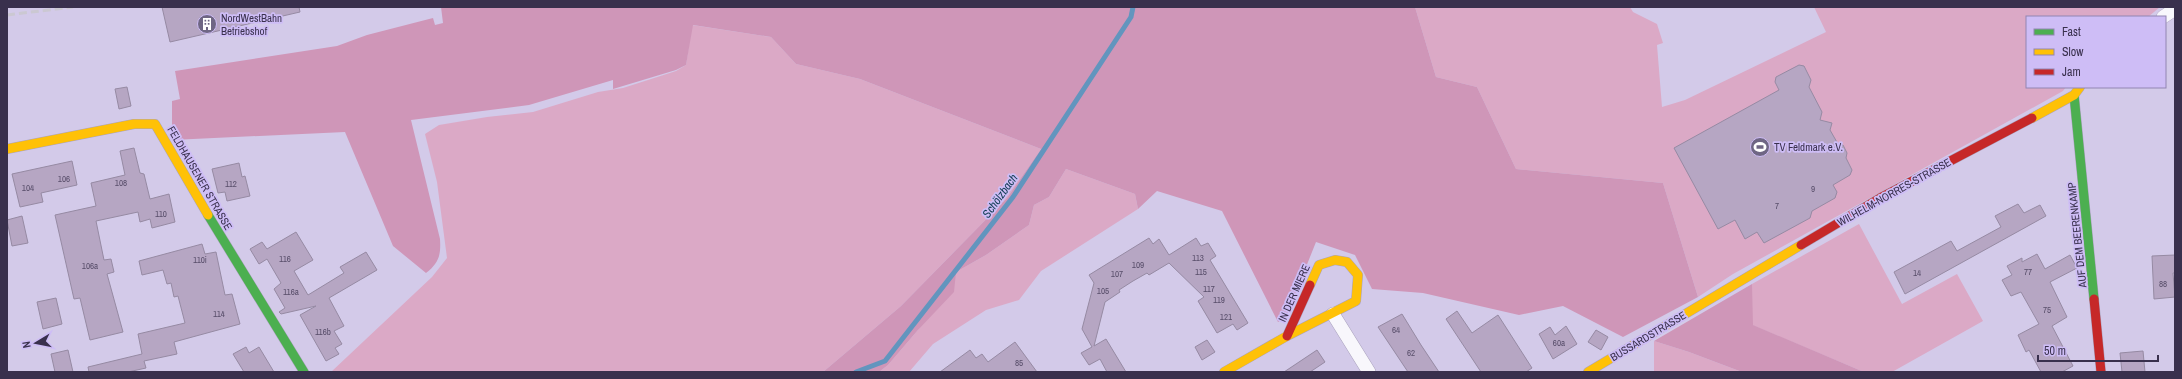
<svg xmlns="http://www.w3.org/2000/svg" width="2182" height="379" viewBox="0 0 2182 379" font-family="'Archivo Narrow',sans-serif">
	<rect width="100%" height="100%" fill="#d3cae9"/>
	<g fill="#dba9c6">
		<path d="M1415 7H1630L1633 12 1657 24 1663 43 1657 45 1662 107 1685 100 1826 32 1814 7H2160L2148 17H2027V87H2066L2063 91 1733 274 1698 297 1663 183 1516 169 1477 87 1436 77Z"/>
		<path d="M692 25 771 37 796 64 860 79 1041 149 1007 198 901 306 823 372H331L432 277 447 258 437 182 425 134 439 125 487 117 533 112 598 92 623 88 676 71 686 65Z"/>
		<path d="M1066 169 1135 194 1138 209 1041 271 1019 300 986 310 933 344 909 372H879L888 365 918 330 956 272 986 255 1029 225 1034 205 1049 197Z"/>
		<path d="M1859 224 1902 304 1957 274 1983 321 1892 372H1864L1752 325V284Z"/>
		<path d="M1654 341 1689 352 1742 372H1654Z"/>
	</g>
	<g fill="#cf96b8">
		<path d="M441 7H1415L1436 77 1477 87 1516 169 1663 183 1698 297 1623 337 1563 306 1519 315 1423 293 1372 289 1355 255 1316 242 1286 317 1278 322 1222 211 1157 191 1138 209 1135 194 1066 169 1049 197 1034 205 1029 225 986 255 956 272 954 292 918 330 888 365 879 372H823L901 306 1007 198 1041 149 860 79 796 64 771 37 693 25 686 65 676 70 613 89V80L529 105 411 120 440 239C441 255 439 263 426 273L393 246 345 132 172 140V101L180 99 175 71 337 46 367 35 433 18 435 25 443 23Z"/>
		<path d="M1752 284 1753 325 1864 372H1742L1689 352 1654 341Z"/>
	</g>
	<g fill="none" stroke-linecap="round" stroke-linejoin="round">
		<path stroke="#6295be" stroke-width="5" d="M856 372 885 361 1013 197 1131 17 1133 7"/>
	</g>
	<g fill="#b6a6c3" stroke="#968aa3">
		<path d="M162 7H299L300 12 170 42Z"/>
		<path d="M1799 65 1804 66 1811 80 1809 87 1822 112 1820 120 1832 123 1830 130 1838 144 1843 145 1847 153 1846 158 1852 170 1850 175 1833 185 1837 192 1835 198 1812 211 1810 218 1764 243 1757 232 1745 239 1735 220 1718 229 1674 148 1779 90 1775 82 1776 77Z"/>
		<path d="M127 87 131 106 119 109 115 89Z"/>
		<path d="M134 148 140 173 144 174 150 199 169 194 175 222 152 228 150 219 140 222 138 212 96 221 104 260 111 259 114 272 107 274 123 332 90 340 80 298 74 299 55 215 96 206 91 183 125 175 120 151Z"/>
		<path d="M72 161 77 185 41 193 43 202 20 207 12 174Z"/>
		<path d="M239 163 242 177 245 176 250 196 227 201 225 192 218 193 212 169Z"/>
		<path d="M2018 204 2024 213 2040 205 2046 216 1905 294 1894 272 1951 241 1957 251 2001 227 1995 216Z"/>
		<path d="M22 216 28 243 12 246 7 220Z"/>
		<path d="M296 232 313 260 294 271 308 295 344 273 340 267 366 252 377 270 329 298 344 326 334 331 342 344 335 348 339 354 326 361 300 315 316 306 281 314 279 312 285 308 274 289 281 283 267 259 259 264 250 249 262 242 267 249Z"/>
		<path d="M1149 238 1153 244 1159 239 1169 255 1196 238 1201 246 1208 243 1216 256 1210 260 1248 323 1237 330 1233 324 1217 333 1198 301 1204 297 1169 263 1149 275 1147 273 1133 281 1119 290 1120 292 1105 302 1094 346 1106 339 1126 372H1107L1100 359 1089 365 1081 353 1092 347 1082 329 1094 283 1089 275Z"/>
		<path d="M202 244 205 254 216 252 225 295 232 294 240 324 174 342 177 354 144 361 146 368 128 372H89L88 367 142 354 138 334 185 323 178 296 174 297 171 283 167 284 163 270 142 275 139 261Z"/>
		<path d="M2037 254 2045 269 2070 255 2077 268 2050 282 2067 317 2052 326 2073 366 2062 372H2041L2029 350 2026 352 2018 335 2039 324 2021 292 2011 296 2002 280 2012 275 2007 266 2022 258V262Z"/>
		<path d="M2175 255V273H2173L2175 297 2154 299 2152 256Z"/>
		<path d="M56 298 62 324 43 329 37 302Z"/>
		<path d="M1457 311 1472 333 1498 315 1532 368 1526 372H1481L1446 319Z"/>
		<path d="M1402 314 1421 345 1439 372H1408L1378 327Z"/>
		<path d="M1566 326 1577 344 1553 359 1539 334 1550 327 1555 335Z"/>
		<path d="M1596 330 1608 337 1601 350 1588 342Z"/>
		<path d="M1207 340 1215 352 1202 360 1195 347Z"/>
		<path d="M1015 342 1037 372H940L970 350 976 358 982 354 988 362Z"/>
		<path d="M246 347 249 353 259 347 274 372H244L233 354Z"/>
		<path d="M68 350 73 372H55L51 354Z"/>
		<path d="M1317 350 1325 362 1310 372H1284Z"/>
		<path d="M2143 351 2145 372H2122L2120 353Z"/>
	</g>
	<g fill="none" stroke-linecap="round" stroke-linejoin="round">
		<defs>
			<g id="street">
				<path d="M2163 17 2175 9"/>
				<path d="M1333 314 1369 372"/>
			</g>
			<g id="fast">
				<path d="M2074 95 2094 299"/>
				<path d="M208 215 304 372"/>
			</g>
			<g id="slow">
				<path d="M2032 118 2074 95 2080 87"/>
				<path d="M7 149 134 124H155L208 215"/>
				<path d="M1224 372 1287 336 1356 301 1358 275 1347 262 1335 260 1319 265 1310 285"/>
				<path d="M1588 372 1801 245"/>
			</g>
			<g id="jam">
				<path d="M1801 245 1880 198 2032 118"/>
				<path d="M2094 299 2101 372"/>
				<path d="M1287 336 1310 285"/>
			</g>
		</defs>
		<use href="#street" stroke="#aaa2bd" stroke-width="14"/>
		<use href="#fast" stroke="#aaa2bd" stroke-width="10"/>
		<use href="#slow" stroke="#aaa2bd" stroke-width="10"/>
		<use href="#jam" stroke="#aaa2bd" stroke-width="10"/>
		<use href="#street" stroke="#f8f7fc" stroke-width="13"/>
		<use href="#fast" stroke="#4caf50" stroke-width="9"/>
		<use href="#slow" stroke="#ffc107" stroke-width="9"/>
		<use href="#jam" stroke="#c62828" stroke-width="9"/>
		<path stroke="#cbc8d2" stroke-width="3" stroke-dasharray="8 4" stroke-linecap="butt" d="M7 15 73 7"/>
	</g>
	<defs>
		<symbol id="building-disc" viewBox="-11 -11 22 22"><circle r="9.5" fill="#6f6684" stroke="#cebdf6"/><path d="M-4-6H4V6H1V3H-1V6H-4ZM-2.5-4.3h1.7v1.8h-1.7ZM.8-4.3h1.7v1.8H.8ZM-2.5-1h1.7V.8h-1.7ZM.8-1h1.7V.8H.8Z" fill="#fff"/></symbol>
		<symbol id="stadium-disc" viewBox="-11 -11 22 22"><circle r="9.5" fill="#6f6684" stroke="#cebdf6"/><path d="M0-5a6.5 5 0 1 0 0 10a6.5 5 0 1 0 0-10ZM-3.5-1.8h7v3.6h-7Z" fill="#fff"/></symbol>
	</defs>
	<g fill-rule="evenodd">
		<use href="#building-disc" x="196" y="13" width="22" height="22"/>
		<use href="#stadium-disc" x="1749" y="136" width="22" height="22"/>
	</g>
	<g text-anchor="middle" stroke-width="3.5" stroke-linejoin="round" paint-order="stroke">
		<g font-size="9" fill="#584e6a">
			<text x="64" y="182">106</text>
			<text x="121" y="186">108</text>
			<text x="231" y="187">112</text>
			<text x="28" y="191">104</text>
			<text x="1813" y="192">9</text>
			<text x="1777" y="209">7</text>
			<text x="161" y="217">110</text>
			<text x="1198" y="261">113</text>
			<text x="285" y="262">116</text>
			<text x="200" y="263">110i</text>
			<text x="1138" y="268">109</text>
			<text x="90" y="269">106a</text>
			<text x="1201" y="275">115</text>
			<text x="2028" y="275">77</text>
			<text x="1917" y="276">14</text>
			<text x="1117" y="277">107</text>
			<text x="2163" y="287">88</text>
			<text x="1209" y="292">117</text>
			<text x="1103" y="294">105</text>
			<text x="291" y="295">116a</text>
			<text x="1219" y="303">119</text>
			<text x="2047" y="313">75</text>
			<text x="219" y="317">114</text>
			<text x="1226" y="320">121</text>
			<text x="1396" y="333">64</text>
			<text x="323" y="335">116b</text>
			<text x="1559" y="346">60a</text>
			<text x="1411" y="356">62</text>
			<text x="1019" y="366">85</text>
		</g>
		<g font-size="11" fill="#39304d" stroke="#cebdf6" text-anchor="start">
			<text x="221" y="22">NordWestBahn<tspan x="221" dy="13">Betriebshof</tspan></text>
			<text x="1774" y="151">TV Feldmark e.V.</text>
		</g>
		<g font-size="11" fill="#39304d" stroke="#cebdf6">
			<text transform="translate(200 178) rotate(60)" y="4">FELDHAUSENER STRASSE</text>
			<text transform="translate(1894 192) rotate(-29)" y="4">WILHELM-NORRES-STRASSE</text>
			<text transform="translate(2077 235) rotate(-96)" y="4">AUF DEM BEERENKAMP</text>
			<text transform="translate(1294 293) rotate(-66)" y="4">IN DER MIERE</text>
			<text transform="translate(1648 336) rotate(-31)" y="4">BUSSARDSTRASSE</text>
		</g>
		<g font-size="12" font-style="italic" fill="#113c54" stroke="#cebdf6">
			<text transform="translate(1000 196) rotate(-54)" y="4">Schölzbach</text>
		</g>
	</g>
	<rect width="2182" height="379" fill="none" stroke="#39304d" stroke-width="16"/>
	<rect x="2026" y="16" width="140" height="72" fill="#cebdf6" stroke="#9285b2"/>
	<rect x="2034" y="29" width="20" height="6" fill="#4caf50" stroke="#9285b2"/>
	<text x="2062" y="36" font-size="12" fill="#39304d">Fast</text>
	<rect x="2034" y="49" width="20" height="6" fill="#ffc107" stroke="#9285b2"/>
	<text x="2062" y="56" font-size="12" fill="#39304d">Slow</text>
	<rect x="2034" y="69" width="20" height="6" fill="#c62828" stroke="#9285b2"/>
	<text x="2062" y="76" font-size="12" fill="#39304d">Jam</text>
	<g transform="translate(36 343) rotate(260)" stroke="#cebdf6" stroke-width="3" paint-order="stroke">
	<path d="M0-3L7 15L0 10L-7 15Z" fill="#39304d"/>
	<text y="-6" font-size="11" font-weight="bold" text-anchor="middle" fill="#39304d">N</text>
	</g>
	<path d="M2038 355v6h120v-6" fill="none" stroke="#39304d" stroke-width="2"/>
	<text x="2044" y="355" font-size="12" fill="#39304d" stroke="#cebdf6" stroke-width="3" paint-order="stroke">50 m</text>
</svg>
